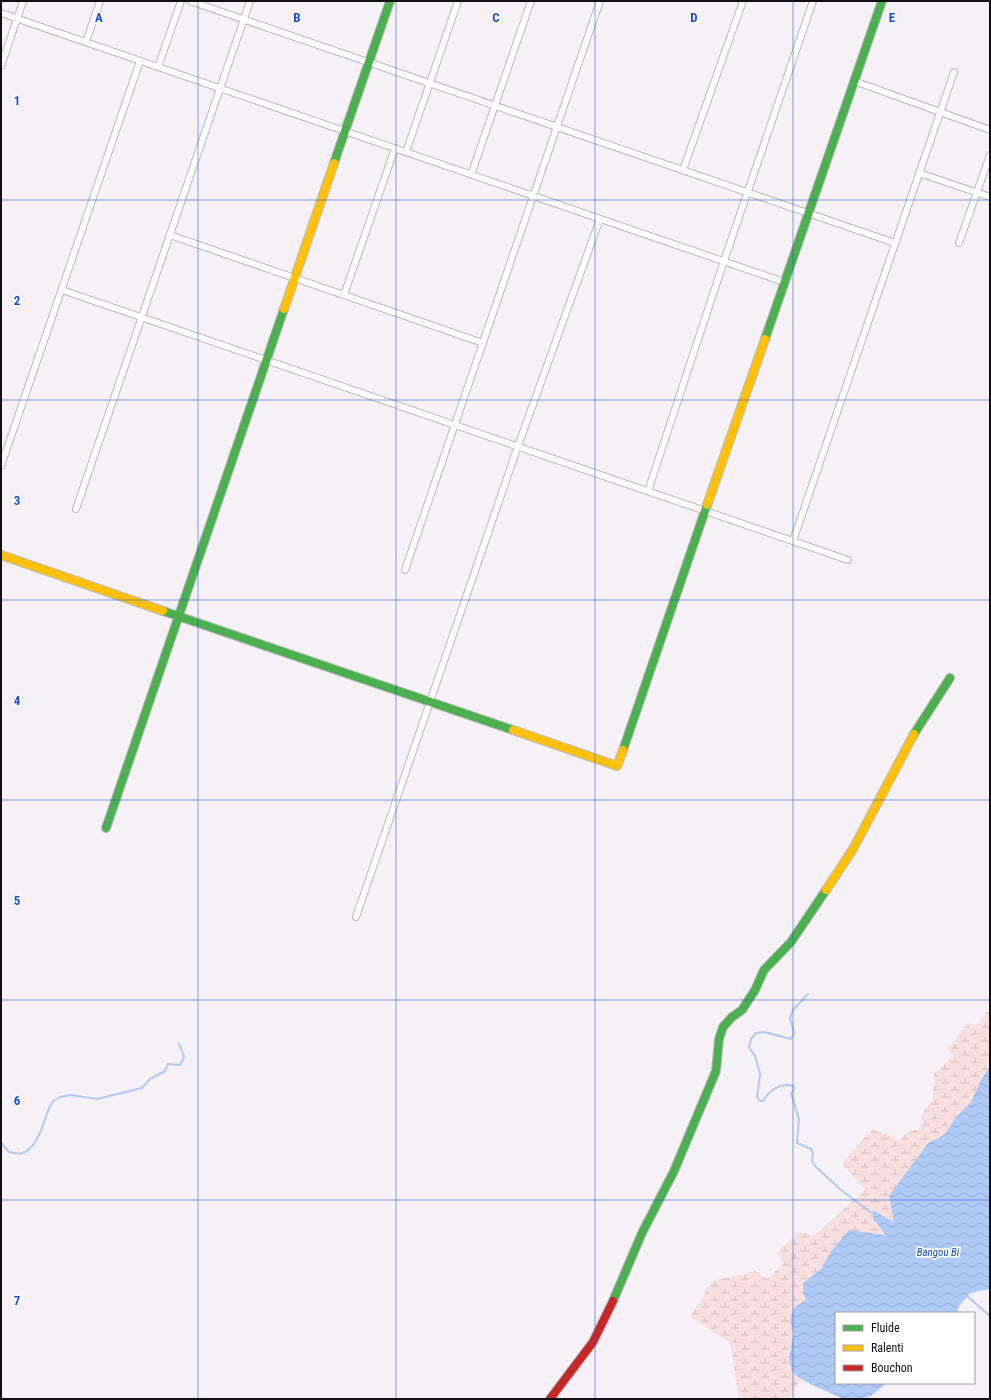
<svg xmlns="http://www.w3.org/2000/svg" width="991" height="1400" viewBox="0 0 991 1400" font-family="'Roboto Condensed',sans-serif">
	<defs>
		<pattern id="wetland-marsh" width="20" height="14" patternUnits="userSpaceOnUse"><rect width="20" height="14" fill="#f9e0df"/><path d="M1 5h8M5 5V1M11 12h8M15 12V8" fill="none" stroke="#d4bfbe"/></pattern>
		<pattern id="water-waves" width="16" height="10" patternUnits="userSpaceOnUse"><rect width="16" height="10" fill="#afcaf7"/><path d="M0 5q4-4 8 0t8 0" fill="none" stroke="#96acd3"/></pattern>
	</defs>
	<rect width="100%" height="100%" fill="#f6f1f7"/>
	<path fill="url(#wetland-marsh)" d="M987 1011 990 1013V1066L981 1080 971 1102 957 1116 944 1135 928 1143 894 1223 874 1210 873 1219 886 1235 831 1251 821 1269 803 1283V1293L806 1299 793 1309 790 1321 794 1332 789 1357 792 1372 801 1379 790 1399H739L730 1343 690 1317 712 1281 756 1271 767 1279 783 1264 776 1253 799 1232 815 1235 865 1190 842 1163 872 1129 899 1140 910 1130H918L923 1124 921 1116 933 1098 934 1074 953 1055 947 1049 968 1023 976 1026Z"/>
	<path fill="url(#water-waves)" d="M990 1066V1289L970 1293 959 1306 957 1313H836V1383H887L871 1396 861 1399H843L810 1384 801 1379 792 1372 789 1357 794 1332 790 1321 793 1309 806 1299 803 1293V1283L821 1269 831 1251 849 1230 886 1235 873 1219V1210L894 1222 889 1196 928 1143 944 1135 957 1116 971 1102 981 1080Z"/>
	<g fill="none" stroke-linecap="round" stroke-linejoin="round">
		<g stroke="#afcaf7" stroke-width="2">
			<path d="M808 994 793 1010 790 1018 794 1033 791 1039 764 1032 756 1033 751 1039 749 1047 755 1056 760 1074 757 1097 760 1101H763C769 1091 780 1082 793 1086L794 1089 791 1093 799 1119 797 1143 811 1149 813 1153 812 1161 815 1166 841 1190 873 1214"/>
			<path d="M1 1143 9 1152 20 1154 27 1151 34 1144 40 1133 49 1108 53 1101 60 1097 71 1095 97 1099 142 1088 150 1079 165 1071 168 1064 180 1065 184 1057 179 1043"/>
			<path d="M967 1296 990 1316"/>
		</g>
		<defs>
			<g id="street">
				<path d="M190 1 895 243"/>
				<path d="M1 13 784 282"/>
				<path d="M86 42 100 1"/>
				<path d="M1 66 23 1"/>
				<path d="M158 67 181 1"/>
				<path d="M854 81 990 130"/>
				<path d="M406 152 458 1"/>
				<path d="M683 170 743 1"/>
				<path d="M919 173 990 197"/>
				<path d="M471 175 531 1"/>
				<path d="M170 235 483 343"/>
				<path d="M959 243 990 155"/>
				<path d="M62 290 848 560"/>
				<path d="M344 295 395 148"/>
				<path d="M1 466 140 61"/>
				<path d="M648 491 724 261 813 1"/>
				<path d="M76 509 250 1"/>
				<path d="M793 541 954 72"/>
				<path d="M405 570 600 1"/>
				<path d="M356 917 518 446 600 219"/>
			</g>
			<g id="fast">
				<path d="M334 163 390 1"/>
				<path d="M765 339 882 1"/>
				<path d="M163 611 513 730"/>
				<path d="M914 734 950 678"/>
				<path d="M623 750 707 505"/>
				<path d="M106 828 284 309"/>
				<path d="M613 1301 642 1233 674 1171 716 1071 719 1039 723 1027 732 1017 742 1010 755 990 764 970 791 942 826 890"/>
			</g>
			<g id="slow">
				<path d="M284 309 334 163"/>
				<path d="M707 505 765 339"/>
				<path d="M1 555 163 611"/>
				<path d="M513 730 617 766 623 750"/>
				<path d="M826 890 853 849 914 734"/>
			</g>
			<path id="jam" d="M550 1399 593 1342 613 1301"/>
		</defs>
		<use href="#street" stroke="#bdbabe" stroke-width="8"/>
		<use href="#fast" stroke="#bdbabe" stroke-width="10"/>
		<use href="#slow" stroke="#bdbabe" stroke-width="10"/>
		<use href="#jam" stroke="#bdbabe" stroke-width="10"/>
		<use href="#street" stroke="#fefdfe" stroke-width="6"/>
		<use href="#fast" stroke="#4caf50" stroke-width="8"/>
		<use href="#slow" stroke="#ffc107" stroke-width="8"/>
		<use href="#jam" stroke="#c62828" stroke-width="8"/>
	</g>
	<path fill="none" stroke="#1d4ed8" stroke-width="1" stroke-opacity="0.55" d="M198 1V1399M396 1V1399M595 1V1399M793 1V1399M1 200H990M1 400H990M1 600H990M1 800H990M1 1000H990M1 1200H990"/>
	<g text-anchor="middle" stroke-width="3.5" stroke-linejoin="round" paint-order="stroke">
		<g font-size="11" font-style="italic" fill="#0c4ba2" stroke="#fff">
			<text x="938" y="1256">Bangou Bi</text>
		</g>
	</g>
	<g font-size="13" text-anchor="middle" font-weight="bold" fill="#1d4ed8" stroke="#fff" stroke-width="3.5" stroke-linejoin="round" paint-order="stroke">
		<text x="99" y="22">A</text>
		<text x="297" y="22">B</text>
		<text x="496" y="22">C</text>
		<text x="694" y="22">D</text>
		<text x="892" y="22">E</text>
		<text x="17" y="105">1</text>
		<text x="17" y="305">2</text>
		<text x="17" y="505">3</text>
		<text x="17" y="705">4</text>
		<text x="17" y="905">5</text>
		<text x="17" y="1105">6</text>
		<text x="17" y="1305">7</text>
	</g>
	<rect width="991" height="1400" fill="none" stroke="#120f12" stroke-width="4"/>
	<rect x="835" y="1312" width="140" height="72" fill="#ffffff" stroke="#a09fa0"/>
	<rect x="843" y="1325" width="20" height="6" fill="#4caf50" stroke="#a09fa0"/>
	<text x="871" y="1332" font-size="12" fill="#120f12">Fluide</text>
	<rect x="843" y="1345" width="20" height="6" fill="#ffc107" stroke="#a09fa0"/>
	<text x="871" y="1352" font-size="12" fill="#120f12">Ralenti</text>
	<rect x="843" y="1365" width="20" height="6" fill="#c62828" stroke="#a09fa0"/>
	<text x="871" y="1372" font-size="12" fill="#120f12">Bouchon</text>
</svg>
